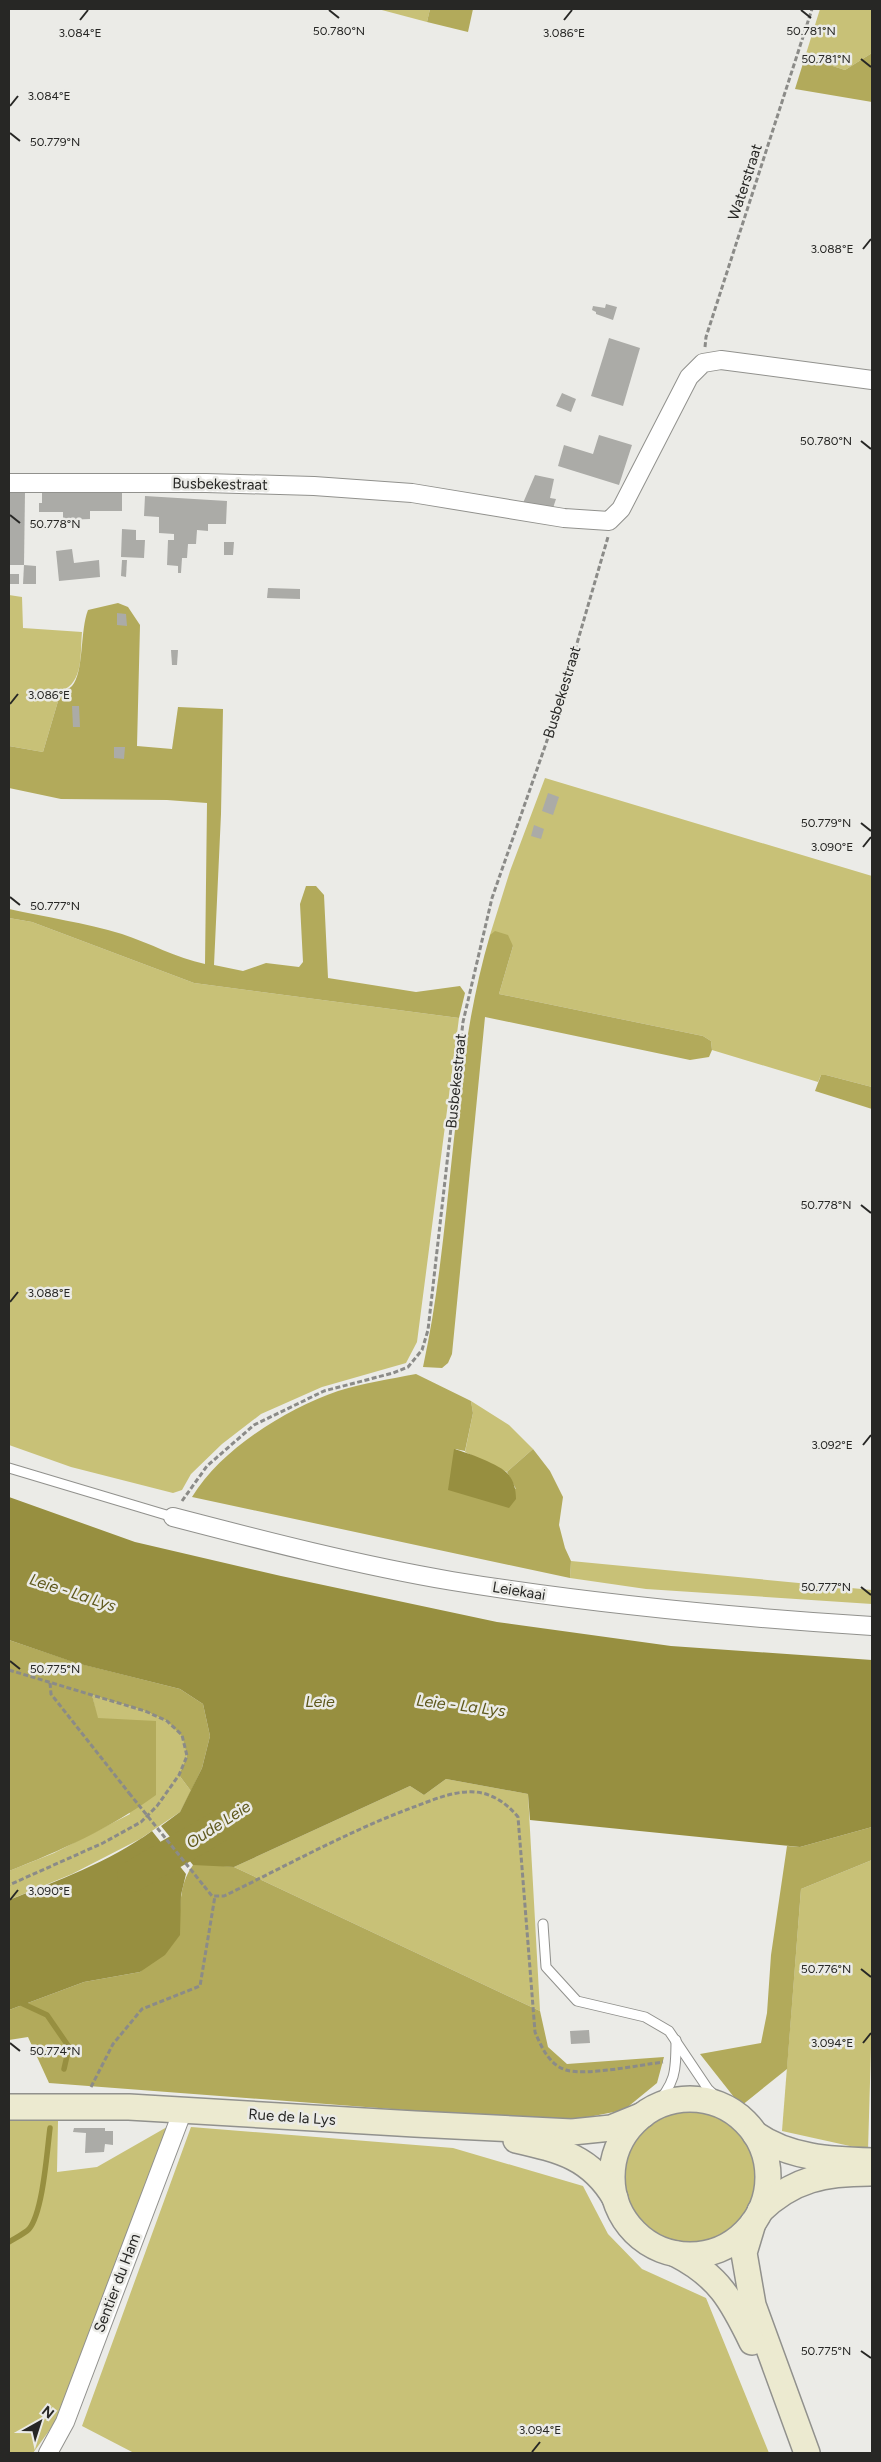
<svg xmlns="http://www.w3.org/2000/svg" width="881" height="2462" viewBox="0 0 881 2462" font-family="Figtree,sans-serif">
	<rect width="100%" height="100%" fill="#ebebe7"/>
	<g fill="#c8c177">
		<path d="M378 9H430L427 22Z"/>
		<path d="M820 9H872V53L845 70 805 57Z"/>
		<path d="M9 595 22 597 23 628 82 632C80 653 84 683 61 691L43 752 9 746Z"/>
		<path d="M545 778 872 876V1087L826 1075H821L818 1082 712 1050 711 1041 703 1036 499 994 513 946 490 935 510 871Z"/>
		<path d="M9 918 32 922 194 983 459 1018 417 1342 406 1363 322 1387 261 1414 222 1444 191 1474 182 1490 173 1493 71 1467 9 1445Z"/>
		<path d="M471 1401 509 1425 533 1449 507 1472 465 1452 473 1413Z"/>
		<path d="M571 1561 872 1590V1604L646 1589 570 1578Z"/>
		<path d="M92 1695 145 1711 167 1721 182 1735 187 1756 179 1775 191 1791 180 1812 140 1839 72 1874 9 1900V1871L54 1853 130 1814 97 1718Z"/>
		<path d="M446 1779 528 1794 540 2011 234 1867 410 1786 424 1795Z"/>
		<path d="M872 1860V2014L868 2150 782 2131 801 1889Z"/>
		<circle cx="690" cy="2177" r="66"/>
		<path d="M9 2118 58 2121 57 2172 97 2167 167 2127 59 2417 33 2453H9Z"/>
		<path d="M191 2127 453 2148 583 2186 608 2234 642 2269 706 2298 769 2453H134L82 2426Z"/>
	</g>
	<g fill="#b2aa5b">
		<path d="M430 9H473L468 32 427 22Z"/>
		<path d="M872 53V102L795 89 805 57 845 70Z"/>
		<path d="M118 603 128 607 140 625 137 746 172 749 178 707 223 709 221 814 214 965 243 971 266 963 299 967 303 962 300 904 306 886H316L324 895 328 978 416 992 460 986 465 993 459 1018 194 983 32 922 9 918V909C46 917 85 923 122 934 150 943 176 958 205 964L207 803 167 800 61 799 9 788V746L43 752 61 691C65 690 69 689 72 686 84 673 80 630 88 610Z"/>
		<path d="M495 931 508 935 513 946 499 994 703 1036 711 1041 712 1050 709 1057 690 1060 485 1017 452 1354 448 1363 442 1368 423 1367C454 1224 449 1076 490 935Z"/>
		<path d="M821 1075H826L872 1087V1109L815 1091Z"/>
		<path d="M416 1374 471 1401 473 1413 465 1451 455 1449 516 1489 507 1472 533 1449 550 1471 563 1497 559 1525 565 1548 571 1561 570 1578 192 1497C221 1449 286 1409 338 1391 363 1383 390 1379 416 1374Z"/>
		<path d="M9 1640 77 1663 180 1689 203 1704 210 1736 202 1768 191 1791 179 1775 187 1756 182 1736 167 1721 145 1711 92 1695 98 1718 156 1721V1795C111 1828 60 1851 9 1871Z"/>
		<path d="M872 1827V1860L801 1889 787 2069 741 2106 700 2054 761 2043 767 2013 771 1955 787 1846 800 1847Z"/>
		<path d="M202 1864 234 1867 540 2011 548 2047 567 2064 664 2057 657 2083 624 2110 563 2122 49 2083 28 2037 9 2040V2010L84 1982 140 1972 180 1934C180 1911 178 1885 193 1865Z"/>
	</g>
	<g fill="#978f40">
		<path d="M454 1449C466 1452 501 1465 508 1474 514 1481 516 1490 516 1499L509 1508 448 1490Z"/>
		<path d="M9 1497 135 1542 281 1576 497 1622 671 1646 872 1660V1827L800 1847 530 1820 528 1794 446 1779 424 1795 410 1786 234 1867 193 1865 161 1826 180 1812 202 1768 210 1736 203 1704 180 1689 76 1663 9 1640Z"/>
		<path d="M152 1831 186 1874 181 1895 180 1935 165 1955 140 1972 84 1982 9 2010V1900C57 1881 109 1862 152 1831Z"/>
	</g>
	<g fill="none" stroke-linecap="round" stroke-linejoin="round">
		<g stroke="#978f40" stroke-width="5.5">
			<path d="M19 2002 47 2015 69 2047 64 2069"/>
			<path d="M9 2242C15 2238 24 2234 29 2229 43 2212 47 2151 50 2128"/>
		</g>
		<path stroke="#978f40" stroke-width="32" d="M133 1876 218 1827"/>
	</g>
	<g fill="#ababa7">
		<path d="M606 304 617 307 613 320 596 314V312L592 310 593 306 605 308Z"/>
		<path d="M609 338 640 348 623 406 591 396Z"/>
		<path d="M562 393 576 399 571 412 556 406Z"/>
		<path d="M599 435 632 445 619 485 558 466 564 445 593 454Z"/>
		<path d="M535 475 554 479 550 498 556 499 553 508 523 503Z"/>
		<path d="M122 490V511H90V519L63 520V512H39V503H42V492Z"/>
		<path d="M9 491 25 492 24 565H9Z"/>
		<path d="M145 496 227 501 226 524H208V531L197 530 196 544H188L187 558H182L181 573H178V566L167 565 168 540H174V534L159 533V517L144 516Z"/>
		<path d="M122 529 136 530V540H145L144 558 121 557Z"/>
		<path d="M224 542H234L233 555H224Z"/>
		<path d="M72 549 74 563 99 560 100 577 59 581 56 551Z"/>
		<path d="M122 560H127L126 577 121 576Z"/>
		<path d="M24 565 36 566V584H23Z"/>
		<path d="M10 574H19V584H9Z"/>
		<path d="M268 588 300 589V599L267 598Z"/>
		<path d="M117 613 126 614 127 626 117 625Z"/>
		<path d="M171 650H178L177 665H172Z"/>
		<path d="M72 706H79L80 727H73Z"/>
		<path d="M114 747H125L124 759 114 758Z"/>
		<path d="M548 793 559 797 553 815 542 811Z"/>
		<path d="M534 825 544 829 541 839 531 836Z"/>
		<path d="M589 2030 590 2043 571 2044 570 2031Z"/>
		<path d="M74 2128H105V2131H113V2145L105 2144 104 2152 85 2153 86 2133 73 2132Z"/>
	</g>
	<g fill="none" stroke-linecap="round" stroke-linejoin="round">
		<defs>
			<g id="service">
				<path d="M9 1468 173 1517"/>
				<path d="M543 1924 546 1967 577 2001 645 2017 669 2031 708 2089 730 2110"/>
				<path d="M652 2109C676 2083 676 2072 676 2040"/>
			</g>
			<g id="minor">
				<path d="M9 483H206L314 486 412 493 564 518 609 521 621 509 689 377 703 363 721 360 872 380"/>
				<path d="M173 1517C265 1541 358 1565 452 1581 592 1604 731 1617 872 1626"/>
				<path d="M48 2453 65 2422 183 2110"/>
			</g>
			<g id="secondary">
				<circle cx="690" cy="2177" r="78"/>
				<path d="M9 2107H129L415 2124 572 2132 611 2128 643 2115"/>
				<path d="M755 2134C789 2158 831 2160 872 2161"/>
				<path d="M516 2140C560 2150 591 2157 615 2198"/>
				<path d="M760 2211C793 2179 825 2173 870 2173"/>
				<path d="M753 2223 744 2253 753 2305 807 2453"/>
				<path d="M676 2254C719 2276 732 2301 752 2342"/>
			</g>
		</defs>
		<use href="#service" stroke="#91918d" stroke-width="11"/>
		<use href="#minor" stroke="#91918d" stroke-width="20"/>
		<use href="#secondary" stroke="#91918d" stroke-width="28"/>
		<g stroke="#8b8b88" stroke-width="3" stroke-dasharray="5 2.5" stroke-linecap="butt">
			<path d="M705 347 706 337 812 9"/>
			<path d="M182 1501 207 1466 254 1425 324 1391 393 1373 408 1367 422 1350 428 1330 463 1022 492 898 557 712 608 537"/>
			<path d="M9 1670 145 1711 167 1721 182 1735 187 1756 179 1775 157 1806 141 1822 103 1843 9 1885"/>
			<path d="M50 1683 51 1694 129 1793"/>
			<path d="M204 1886 212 1896H224C286 1866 347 1832 411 1808 428 1802 447 1793 466 1792 487 1790 505 1801 518 1817L535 2032C541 2046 549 2065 566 2070 586 2076 640 2065 663 2062"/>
			<path d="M91 2087 113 2044 142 2009 200 1986 215 1896"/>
		</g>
		<use href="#service" stroke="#fff" stroke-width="9"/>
		<use href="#minor" stroke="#fff" stroke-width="18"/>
		<use href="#secondary" stroke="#ecead0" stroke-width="25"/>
		<path stroke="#8b8b88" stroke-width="3" stroke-dasharray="5 2.5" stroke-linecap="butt" d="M129 1793 204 1886"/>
	</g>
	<path fill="none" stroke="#272725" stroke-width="2" d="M329 10 339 18M801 10 811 18M80 20 88 10M564 20 572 10M861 59 871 67M10 106 18 96M10 133 20 141M863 249 871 239M861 441 871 449M10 515 20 523M10 704 18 694M861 823 871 831M863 847 871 837M10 897 20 905M861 1205 871 1213M10 1302 18 1292M863 1445 871 1435M861 1587 871 1595M10 1661 20 1669M10 1900 18 1890M861 1969 871 1977M10 2043 20 2051M863 2043 871 2033M861 2351 871 2358M532 2452 540 2442"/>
	<g text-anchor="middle" stroke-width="5" stroke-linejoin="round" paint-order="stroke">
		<g font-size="15" fill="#272725" stroke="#ebebe7">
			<text transform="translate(745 182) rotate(-72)" y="5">Waterstraat</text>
			<text transform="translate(220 484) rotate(1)" y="5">Busbekestraat</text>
			<text transform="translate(562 692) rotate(-73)" y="5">Busbekestraat</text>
			<text transform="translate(456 1081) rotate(-84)" y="5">Busbekestraat</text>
			<text transform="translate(519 1591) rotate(9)" y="5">Leiekaai</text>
			<text transform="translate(292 2117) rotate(4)" y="5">Rue de la Lys</text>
			<text transform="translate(117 2283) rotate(-69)" y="5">Sentier du Ham</text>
		</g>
		<g font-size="16" font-style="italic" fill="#5d571b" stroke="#ebebe7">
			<text transform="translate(73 1592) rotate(18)" y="6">Leie - La Lys</text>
			<text x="320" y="1707">Leie</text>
			<text transform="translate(461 1705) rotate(7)" y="6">Leie - La Lys</text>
			<text transform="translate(218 1824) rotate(-33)" y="6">Oude Leie</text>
		</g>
	</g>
	<g font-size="12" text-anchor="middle" fill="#272725" stroke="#ebebe7" stroke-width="5" stroke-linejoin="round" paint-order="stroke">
		<text x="339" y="35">50.780°N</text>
		<text x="811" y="35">50.781°N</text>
		<text x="80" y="37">3.084°E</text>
		<text x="564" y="37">3.086°E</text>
		<text x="826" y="63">50.781°N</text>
		<text x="49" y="100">3.084°E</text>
		<text x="55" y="146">50.779°N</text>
		<text x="832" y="253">3.088°E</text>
		<text x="826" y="445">50.780°N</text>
		<text x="55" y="528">50.778°N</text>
		<text x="49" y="699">3.086°E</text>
		<text x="826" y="827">50.779°N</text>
		<text x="832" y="851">3.090°E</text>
		<text x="55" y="910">50.777°N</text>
		<text x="826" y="1209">50.778°N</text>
		<text x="49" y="1297">3.088°E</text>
		<text x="832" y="1449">3.092°E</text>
		<text x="826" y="1591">50.777°N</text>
		<text x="55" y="1673">50.775°N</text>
		<text x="49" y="1895">3.090°E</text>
		<text x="826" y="1973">50.776°N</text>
		<text x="832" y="2047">3.094°E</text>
		<text x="55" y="2055">50.774°N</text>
		<text x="826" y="2355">50.775°N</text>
		<text x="540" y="2434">3.094°E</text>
	</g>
	<rect width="881" height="2462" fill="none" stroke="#272725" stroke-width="20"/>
	<g transform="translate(40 2422) rotate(39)" stroke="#ebebe7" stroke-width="4" paint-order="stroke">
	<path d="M0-4L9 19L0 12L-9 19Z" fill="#272725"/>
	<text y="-8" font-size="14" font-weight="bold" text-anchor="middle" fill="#272725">N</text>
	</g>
</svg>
